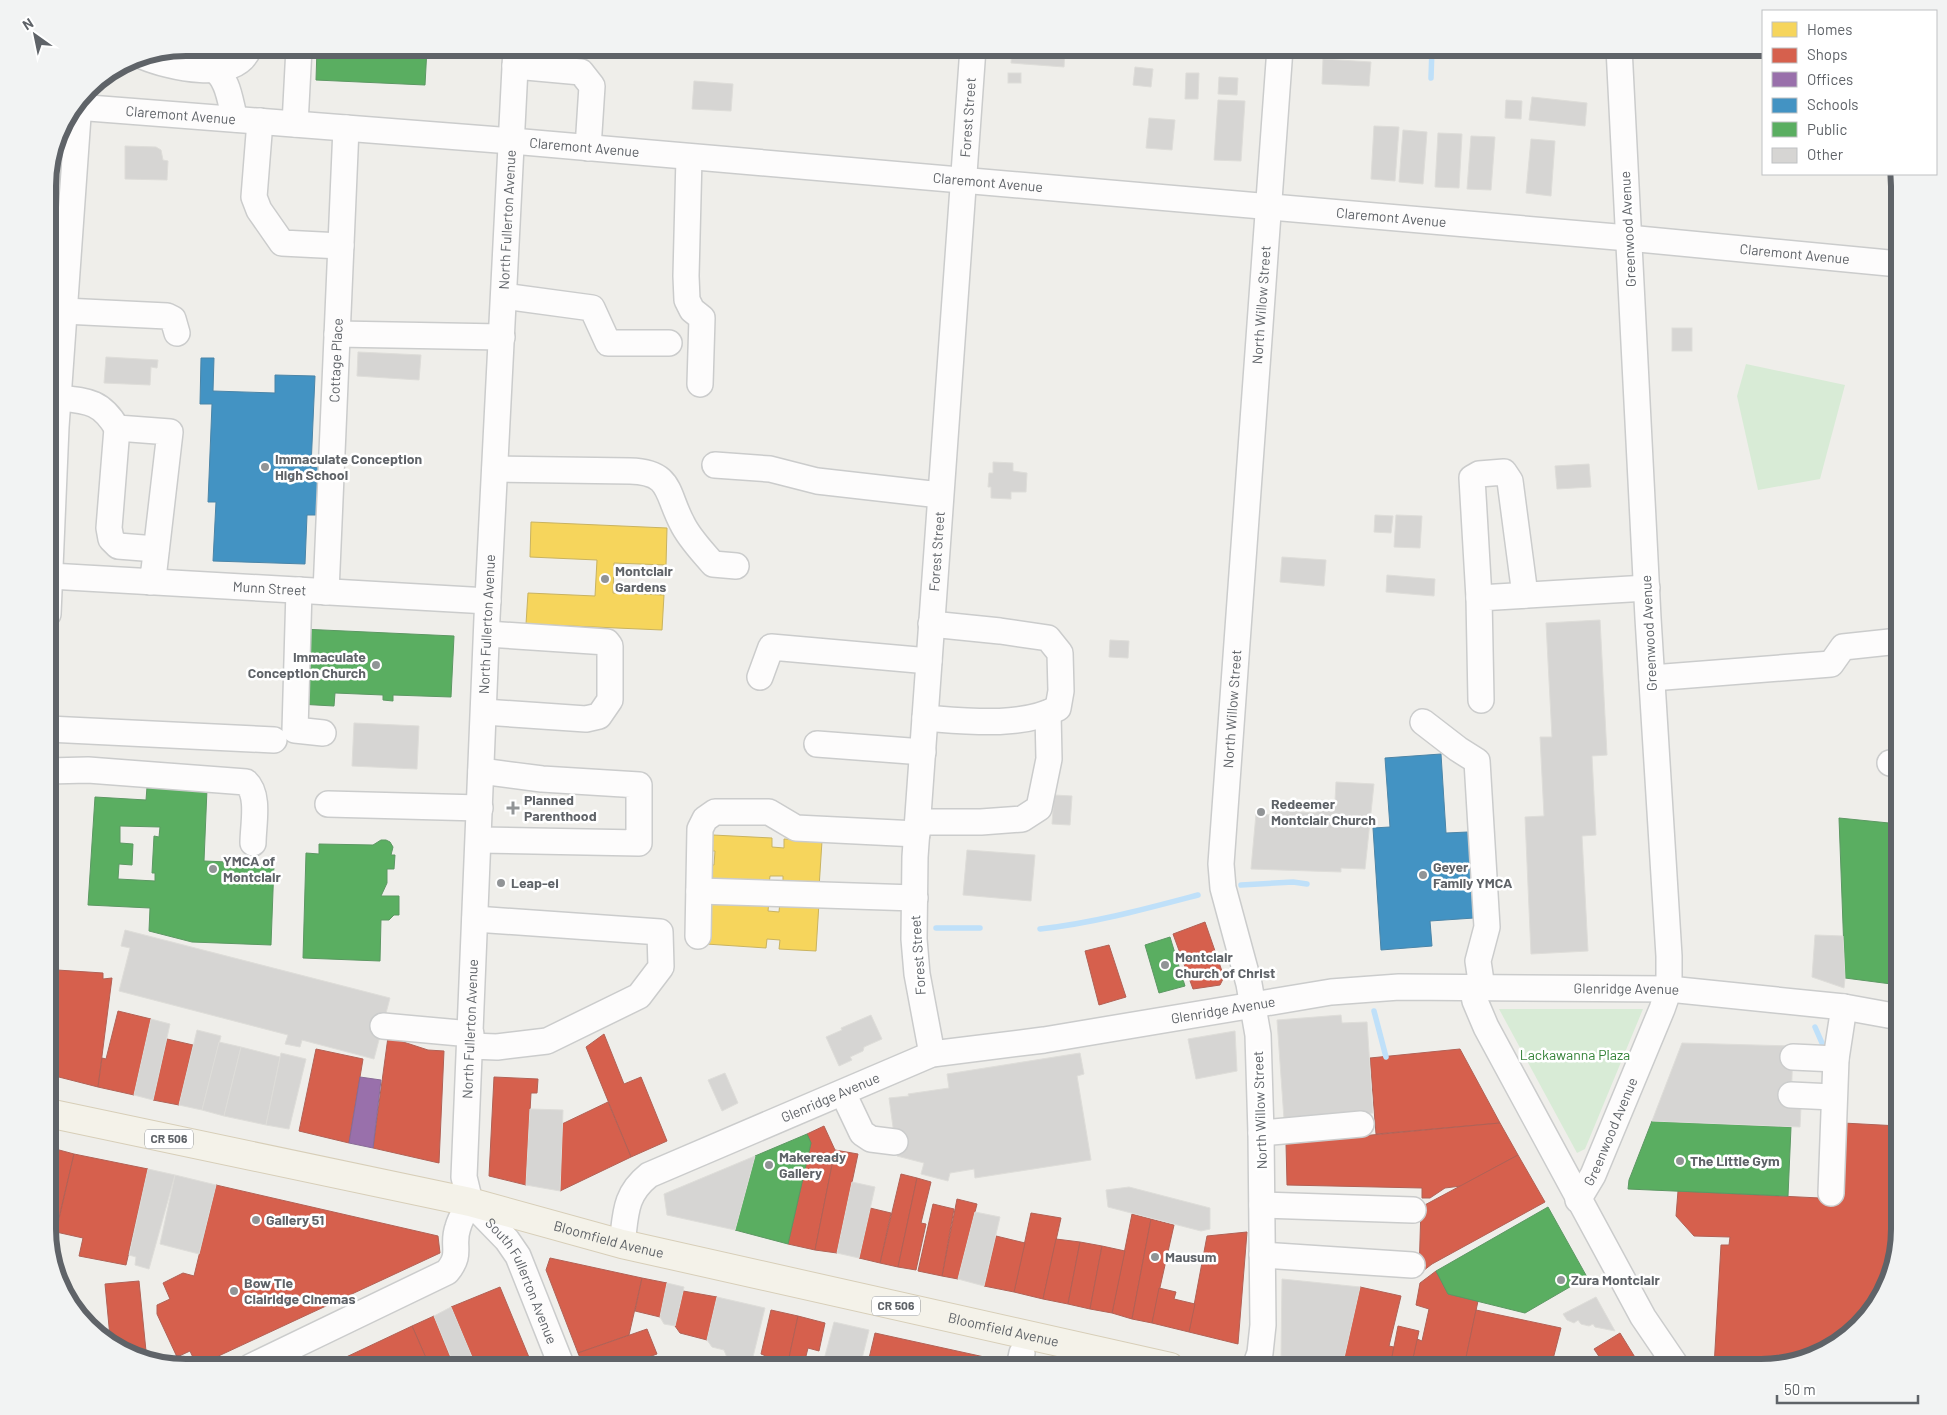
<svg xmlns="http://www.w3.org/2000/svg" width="1947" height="1415" viewBox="0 0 1947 1415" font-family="Barlow,sans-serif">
	<rect width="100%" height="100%" fill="#efeeea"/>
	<g fill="#d8ebd6">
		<path d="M1746 364 1845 385 1820 479 1758 490 1737 396Z"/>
		<path d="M1499 1009H1643L1585 1149 1577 1153Z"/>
	</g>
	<g fill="#f6d55c" stroke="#c9b360">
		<path d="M531 522 667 528 666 565 614 563 613 593 664 595 662 630 526 624 528 593 595 596 597 560 530 557Z"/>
		<path d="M713 835 772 838V847L784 848V839L822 841 819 888 783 885V876H770L769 885 710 881 712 865H714L715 851H712Z"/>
		<path d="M708 897 769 901 768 911 779 912 780 901 819 903 816 951 779 949 780 940 767 939 766 948 706 944 711 928V915H707Z"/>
	</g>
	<g fill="#d6604d" stroke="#b26155">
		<path d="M1205 922 1224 977 1220 985 1193 989 1173 934Z"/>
		<path d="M1109 945 1126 997 1099 1005 1085 951Z"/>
		<path d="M57 970 103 973V979L112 978 98 1087 51 1075Z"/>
		<path d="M118 1011 151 1019 134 1095 98 1087 102 1058 106 1059Z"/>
		<path d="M604 1034 624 1084 641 1077 667 1141 631 1157 586 1047Z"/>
		<path d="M388 1037 428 1050 444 1051 439 1163 373 1148Z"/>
		<path d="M167 1039 193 1045 179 1105 153 1100Z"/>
		<path d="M316 1049 363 1059 349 1143 299 1131Z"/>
		<path d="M1460 1049 1500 1123 1376 1134 1370 1058Z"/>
		<path d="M494 1077 538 1079 537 1093H531L526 1185 489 1176Z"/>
		<path d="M608 1102 631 1157 560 1191 562 1124Z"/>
		<path d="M1500 1123 1518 1155 1461 1186 1445 1188 1430 1198H1422V1188L1287 1185 1286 1143Z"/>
		<path d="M1843 1123 1899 1126V1229L1892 1273 1871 1313 1822 1353 1760 1368 1714 1367 1721 1245H1729L1730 1237 1694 1236 1676 1216 1678 1191 1840 1199Z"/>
		<path d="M824 1126 835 1150 815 1250 788 1244 811 1143 807 1134Z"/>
		<path d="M48 1147 74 1154 53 1243 49 1242 48 1237Z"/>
		<path d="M835 1150 858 1154 837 1253 815 1250Z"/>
		<path d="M74 1154 148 1169 126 1265 79 1256 83 1238 56 1232Z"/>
		<path d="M1518 1155 1545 1202 1432 1264 1419 1274 1421 1207Z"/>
		<path d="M901 1174 917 1178 898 1267 880 1263Z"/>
		<path d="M917 1178 931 1182 921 1223 926 1224 916 1270 898 1267Z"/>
		<path d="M216 1185 438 1236 440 1253 197 1366 190 1351 177 1357 157 1314V1305L170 1299 163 1283 183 1273 194 1276Z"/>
		<path d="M957 1199 977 1204 958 1279 942 1276Z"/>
		<path d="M933 1204 954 1209 942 1276 918 1271Z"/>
		<path d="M870 1208 891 1213 880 1263 859 1258Z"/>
		<path d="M1031 1213 1061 1218 1043 1299 1014 1292Z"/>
		<path d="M1132 1214 1151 1219 1132 1319 1112 1313Z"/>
		<path d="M1151 1219 1174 1225 1152 1323 1132 1319Z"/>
		<path d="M1247 1232 1238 1344 1189 1332 1207 1236Z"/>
		<path d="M996 1236 1025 1243 1014 1292 984 1286Z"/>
		<path d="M1056 1239 1080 1242 1068 1304 1043 1299Z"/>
		<path d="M1080 1242 1102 1246 1090 1309 1068 1304Z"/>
		<path d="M1102 1246 1125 1251 1112 1313 1090 1309Z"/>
		<path d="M550 1258 642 1278 629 1335 578 1353 546 1270Z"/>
		<path d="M1436 1271 1448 1294 1478 1301 1464 1367H1411L1417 1339 1422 1341 1429 1309 1416 1305 1420 1283Z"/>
		<path d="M642 1278 667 1283 660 1317 635 1311Z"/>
		<path d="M139 1281 147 1361 142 1360 101 1338 110 1337 105 1284Z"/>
		<path d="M500 1287 533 1367H447L472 1357 451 1307Z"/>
		<path d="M1360 1287 1401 1296 1389 1346 1394 1347 1390 1367H1342Z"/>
		<path d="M1159 1288 1176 1292 1174 1299 1195 1304 1189 1332 1152 1323Z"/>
		<path d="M683 1291 717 1297 707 1340 680 1333 675 1326Z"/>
		<path d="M771 1310 798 1316 787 1367H764L766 1356 761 1354Z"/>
		<path d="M1476 1310 1561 1328 1551 1367H1464Z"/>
		<path d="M434 1316 451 1359 430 1367 412 1326Z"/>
		<path d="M798 1316 825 1323 819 1351 808 1348 804 1364 816 1367H787Z"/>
		<path d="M412 1326 430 1367H325Z"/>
		<path d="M1398 1326 1419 1331 1411 1367H1390Z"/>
		<path d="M647 1329 657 1354 622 1367H584L578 1353Z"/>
		<path d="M875 1333 998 1360 997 1367H867Z"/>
		<path d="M1620 1333 1641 1367H1606L1594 1349Z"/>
	</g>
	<path fill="#9970ab" stroke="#886c97" d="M360 1077 381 1080 373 1148 349 1143Z"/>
	<g fill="#4393c3" stroke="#4b85a8">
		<path d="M201 358H214L213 391 275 393V375L315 376 311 467 319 468 318 515H307L305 564 213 561 216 502H208L212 404H200Z"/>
		<path d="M1441 754 1446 833 1468 832 1474 918 1430 921 1432 946 1381 950 1373 828 1390 827 1385 758Z"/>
	</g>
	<g fill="#5aae61" stroke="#5c9863" fill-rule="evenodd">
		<path d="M317 48H427L425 85 316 80Z"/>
		<path d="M301 629 454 636 451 697 393 695V701L383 700V695L335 693 334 706 298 704Z"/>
		<path d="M147 787 207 789 204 861 274 864 271 945 192 942 149 931 150 908 88 905 95 797 146 800ZM120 826 160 827 159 837 154 836 152 873H155V881L118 879 119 864 132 865 133 844 120 843Z"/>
		<path d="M1839 818 1899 824V985L1845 978Z"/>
		<path d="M381 840H386L390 842 393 847 391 855H395L394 869H387V883L381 896H399V915H394L389 920H381L380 961 303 958 306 853 319 854V844L373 845Z"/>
		<path d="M1170 937 1185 986 1159 993 1145 945Z"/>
		<path d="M1652 1121 1791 1127 1788 1196 1628 1189 1629 1180Z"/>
		<path d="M807 1134 811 1143 788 1244 735 1230 755 1156Z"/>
		<path d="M1548 1207 1587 1277 1525 1313 1448 1294 1436 1271Z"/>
	</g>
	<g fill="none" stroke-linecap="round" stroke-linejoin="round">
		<g stroke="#bfe0f9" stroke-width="5.5">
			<path d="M1431 78 1432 48"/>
			<path d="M1241 885 1293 882 1307 884"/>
			<path d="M936 928H980"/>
			<path d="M1040 929C1094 923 1145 909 1198 895"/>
			<path d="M1374 1011 1386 1057"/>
			<path d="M1815 1027 1822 1043"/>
		</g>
	</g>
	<g fill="#d6d5d3" stroke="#deddd9">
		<path d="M1012 48H1065L1064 67 1011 63Z"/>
		<path d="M1323 59 1371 62 1369 86 1322 84Z"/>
		<path d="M1135 67 1153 69 1151 87 1133 85Z"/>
		<rect x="1008" y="73" width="13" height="10"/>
		<path d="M1186 73H1199L1198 99H1185Z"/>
		<path d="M1219 77 1238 78 1237 95 1218 94Z"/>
		<path d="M694 81 733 84 731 111 692 109Z"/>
		<path d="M1532 97 1587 103 1585 126 1529 120Z"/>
		<path d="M1218 100 1245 101 1241 161 1214 160Z"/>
		<path d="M1506 100 1522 101 1521 119 1505 118Z"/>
		<path d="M1149 118 1175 120 1172 150 1146 148Z"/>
		<path d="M1374 126 1399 127 1395 181 1371 179Z"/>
		<path d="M1403 130 1427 132 1423 184 1399 182Z"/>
		<path d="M1438 133 1462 134 1459 188 1435 187Z"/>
		<path d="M1471 136 1495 137 1491 190 1467 189Z"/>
		<path d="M1531 139 1555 141 1551 196 1526 193Z"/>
		<path d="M125 146 156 147 161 150 163 160 168 161 167 180 125 179Z"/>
		<rect x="1672" y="328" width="20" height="23"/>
		<path d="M358 352 421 355 419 380 357 376Z"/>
		<path d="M106 357 158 360 157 368 151 367 150 385 104 383Z"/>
		<path d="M993 462 1013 463V471L1027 473 1026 492H1011V499L991 498V487H988L989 473H993Z"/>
		<path d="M1589 464 1591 487 1557 489 1555 466Z"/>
		<path d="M1375 515 1393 516 1391 533 1374 532Z"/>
		<path d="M1396 515 1422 516 1420 548 1394 547Z"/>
		<path d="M1282 557 1326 560 1324 586 1280 582Z"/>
		<path d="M1387 575 1435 579 1434 596 1386 592Z"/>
		<path d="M1600 620 1607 755 1592 756 1596 835 1582 836 1588 951 1531 954 1525 817 1544 816 1540 737H1552L1546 623Z"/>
		<path d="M1110 640 1129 641 1128 658 1109 657Z"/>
		<path d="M354 723 419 726 417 769 352 766Z"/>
		<path d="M1336 782 1374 784 1365 869 1341 868V872L1251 869 1256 814 1272 815 1273 810 1316 813V800L1335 801Z"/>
		<path d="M1054 795 1072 796 1070 825 1052 824Z"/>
		<path d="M967 850 1035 855 1031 901 963 895Z"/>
		<path d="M125 930 390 998 374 1059 302 1040 300 1047 285 1044 288 1035 119 991 130 948 121 946Z"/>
		<path d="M1815 935 1843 936 1845 978 1844 988 1812 977Z"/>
		<path d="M871 1015 882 1039 864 1047 863 1051 850 1057 852 1060 839 1066 826 1037 842 1030 841 1028Z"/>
		<path d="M1341 1015 1342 1023 1367 1022 1373 1113 1284 1119 1277 1020Z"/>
		<path d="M151 1019 170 1024 153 1100 134 1095Z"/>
		<path d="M197 1030 221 1036 202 1110 179 1105Z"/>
		<path d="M1235 1031 1237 1071 1196 1079 1188 1039Z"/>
		<path d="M219 1042 241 1047 224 1116 202 1110Z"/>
		<path d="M1682 1043 1793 1046 1791 1107H1801L1800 1127 1652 1121Z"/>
		<path d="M241 1047 280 1057 266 1125 224 1116Z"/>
		<path d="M281 1053 306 1059 289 1129 266 1125Z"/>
		<path d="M1080 1053 1084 1074 1077 1076 1091 1160 975 1178 974 1169 950 1173 948 1181 921 1174 924 1163 897 1156 889 1098 909 1096 908 1094 949 1088 947 1074Z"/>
		<path d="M725 1073 738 1103 722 1111 708 1080Z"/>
		<path d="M530 1109 563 1110 560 1191 526 1185Z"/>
		<path d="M755 1156 735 1230 667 1215 664 1194Z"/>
		<path d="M148 1169 175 1175 149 1269 135 1265 136 1257 129 1255Z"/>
		<path d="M175 1175 216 1185 199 1254 160 1244Z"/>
		<path d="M852 1182 875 1187 859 1258 837 1253Z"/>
		<path d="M1129 1187 1210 1208V1229L1201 1231 1108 1207 1106 1190Z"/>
		<path d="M975 1212 1000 1217 984 1286 958 1279Z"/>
		<path d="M1282 1279 1360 1287 1342 1367 1281 1356Z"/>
		<path d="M667 1283 684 1287 675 1326 664 1324 660 1317Z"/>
		<path d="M717 1297 765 1308 751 1365 728 1360 724 1350 712 1347 707 1340Z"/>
		<path d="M1596 1297 1615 1331 1595 1327 1593 1324 1589 1326 1581 1324 1578 1320 1574 1323 1567 1320 1563 1314Z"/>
		<path d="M451 1307 472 1357 454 1365 434 1316Z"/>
		<path d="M834 1322 869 1330 860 1367H822Z"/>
	</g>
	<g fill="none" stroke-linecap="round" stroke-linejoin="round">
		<defs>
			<g id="minor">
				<path d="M142 56C168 67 236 84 249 48"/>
				<path d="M515 66 581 72 592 86 588 148"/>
				<path d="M213 69C229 79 230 103 235 119"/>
				<path id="s1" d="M76 107 512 141 1628 238 1899 264"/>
				<path d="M260 121 254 197 259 210 282 243 341 246"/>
				<path d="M295 124 299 48"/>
				<path d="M689 157 686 276 687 300 692 310 702 318 700 384"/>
				<path d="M504 296 592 308 608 343H669"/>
				<path d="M64 311 167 316 173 319 177 333"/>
				<path d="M337 334 502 337"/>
				<path d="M58 398C88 401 101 401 117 428L170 432 154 570 150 582"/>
				<path d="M117 428 109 528 111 539 118 546 156 549"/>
				<path d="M715 465 770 469 817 481 940 495"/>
				<path d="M495 469 630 471C672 472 666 493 682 523 689 538 702 551 713 564L736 566"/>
				<path id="s2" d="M50 576 488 601"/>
				<path d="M299 590 295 730 323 733"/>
				<path id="s3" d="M326 592 346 128"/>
				<path d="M1479 598 1472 478 1479 474 1504 472 1510 481 1525 595"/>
				<path d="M48 614 56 427 79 102"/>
				<path d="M760 677 771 647 929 661"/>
				<path d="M1652 678 1831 664 1843 647 1899 641"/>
				<path d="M1481 700 1479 598 1647 588"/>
				<path d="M484 712 586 719 599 716 610 700V646L607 642 487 634"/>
				<path d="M925 718C965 721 1022 728 1058 708L1061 691 1060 653 1048 638 1000 631 931 624"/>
				<path d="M1423 722 1458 749 1477 761 1487 927 1478 961 1482 988"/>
				<path d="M48 729 274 740"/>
				<path d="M817 744 923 752"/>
				<path d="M1890 763H1899"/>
				<path d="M48 771 88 770 246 782C260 795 253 825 253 843"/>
				<path d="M328 804 480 808"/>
				<path d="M918 822H981L1022 819 1039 808 1049 759 1048 713"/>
				<path d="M479 840 639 843V785L542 779 481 771"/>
				<path d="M699 891 915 898"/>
				<path d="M698 936 700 829 705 819 715 812H769L796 828 917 834"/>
				<path d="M1472 987 1475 1001 1486 1027 1643 1317 1677 1367"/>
				<path d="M383 1026 471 1034"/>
				<path d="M470 1046 497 1047 547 1041 639 996 661 967 660 932 475 919"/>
				<path id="s4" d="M932 1054 917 974 914 939 915 857 973 48"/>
				<path d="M1793 1057 1836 1059"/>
				<path d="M843 1093 862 1133 871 1139 895 1142"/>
				<path d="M1791 1095 1833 1097"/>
				<path d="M1261 1133 1361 1124"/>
				<path d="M1831 1193 1836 1059 1844 1007"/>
				<path id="s5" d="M1578 1200 1593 1175 1662 1009 1669 989V956L1648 618 1619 48"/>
				<path id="s6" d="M470 1202 464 1177 487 618 516 48"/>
				<path id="s7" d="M470 1202 507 1240 518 1256 562 1367"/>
				<path d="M1262 1205 1413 1210"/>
				<path id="s8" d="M622 1244C626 1214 624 1195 649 1175L932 1054 1044 1040 1331 992 1399 987 1669 989 1844 1007 1899 1017"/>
				<path d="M1262 1255 1412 1265"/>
				<path d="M250 1367 447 1272C463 1253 451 1246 458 1227 460 1219 466 1210 470 1202"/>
				<path d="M1019 1367 1022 1353"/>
				<path id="s9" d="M1255 1367 1260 1353 1263 1325 1261 1133 1258 1035 1249 984 1223 888 1221 864 1280 48"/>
			</g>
			<g id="major">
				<path id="s10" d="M48 1113 470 1202 622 1244 1170 1367"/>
			</g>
		</defs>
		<use href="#minor" stroke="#cbcccc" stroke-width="28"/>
		<use href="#major" stroke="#d7ceb8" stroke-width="30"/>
		<use href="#minor" stroke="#fdfcfc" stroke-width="25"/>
		<use href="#major" stroke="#f4f2e9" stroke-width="28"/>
	</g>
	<g fill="#919496" stroke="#fff" stroke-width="2">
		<circle cx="265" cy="467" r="5"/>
		<circle cx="605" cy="579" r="5"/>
		<circle cx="376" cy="665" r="5"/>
		<path d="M510.5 800.5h5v5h5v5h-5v5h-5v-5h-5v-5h5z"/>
		<circle cx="1261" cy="812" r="5"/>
		<circle cx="213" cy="869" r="5"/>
		<circle cx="1423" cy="875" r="5"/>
		<circle cx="501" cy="883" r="5"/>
		<circle cx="1165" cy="965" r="5"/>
		<circle cx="1680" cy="1161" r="5"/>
		<circle cx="769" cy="1165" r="5"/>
		<circle cx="256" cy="1220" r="5"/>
		<circle cx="1155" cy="1257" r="5"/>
		<circle cx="1561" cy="1280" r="5"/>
		<circle cx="234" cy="1291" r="5"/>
	</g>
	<g text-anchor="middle" stroke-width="5" stroke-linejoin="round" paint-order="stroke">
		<g fill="#fff" stroke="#8f9295" stroke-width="1">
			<rect x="145" y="1129.5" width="48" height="19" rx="4"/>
			<rect x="872" y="1296.5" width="48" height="19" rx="4"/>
		</g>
		<g font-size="12" font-weight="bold" fill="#5f6368">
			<text x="169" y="1143">CR 506</text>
			<text x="896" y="1310">CR 506</text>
		</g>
		<g font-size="14" fill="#5f6368" stroke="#fff">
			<text dy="5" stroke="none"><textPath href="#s1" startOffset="105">Claremont Avenue</textPath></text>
			<text dy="5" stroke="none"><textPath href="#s4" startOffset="940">Forest Street</textPath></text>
			<text dy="5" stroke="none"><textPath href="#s1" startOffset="510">Claremont Avenue</textPath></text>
			<text dy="5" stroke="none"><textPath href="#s1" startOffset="915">Claremont Avenue</textPath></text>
			<text dy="5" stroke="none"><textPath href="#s1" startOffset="1320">Claremont Avenue</textPath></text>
			<text dy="5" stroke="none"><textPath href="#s6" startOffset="984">North Fullerton Avenue</textPath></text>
			<text transform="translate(1628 229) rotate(-93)" y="5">Greenwood Avenue</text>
			<text dy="5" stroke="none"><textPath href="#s1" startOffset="1725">Claremont Avenue</textPath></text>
			<text dy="5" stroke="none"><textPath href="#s9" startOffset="1069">North Willow Street</textPath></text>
			<text dy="5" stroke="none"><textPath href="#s3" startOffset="232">Cottage Place</textPath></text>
			<text dy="5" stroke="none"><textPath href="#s4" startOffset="505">Forest Street</textPath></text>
			<text dy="5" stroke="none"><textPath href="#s2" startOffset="220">Munn Street</textPath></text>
			<text dy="5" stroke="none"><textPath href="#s6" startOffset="579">North Fullerton Avenue</textPath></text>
			<text transform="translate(1649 633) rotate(-93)" y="5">Greenwood Avenue</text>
			<text dy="5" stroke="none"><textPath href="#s9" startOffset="664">North Willow Street</textPath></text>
			<text transform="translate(918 955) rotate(-94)" y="5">Forest Street</text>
			<text dy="5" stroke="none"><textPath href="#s8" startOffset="1084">Glenridge Avenue</textPath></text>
			<text dy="5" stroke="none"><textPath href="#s8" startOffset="679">Glenridge Avenue</textPath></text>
			<text dy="5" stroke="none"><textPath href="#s6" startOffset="174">North Fullerton Avenue</textPath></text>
			<text dy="5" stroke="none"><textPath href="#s8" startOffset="274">Glenridge Avenue</textPath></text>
			<text transform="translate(1260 1110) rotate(-92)" y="5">North Willow Street</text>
			<text dy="5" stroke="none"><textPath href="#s5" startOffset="76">Greenwood Avenue</textPath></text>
			<text dy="5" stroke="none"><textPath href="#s10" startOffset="575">Bloomfield Avenue</textPath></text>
			<text dy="5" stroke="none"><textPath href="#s7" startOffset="96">South Fullerton Avenue</textPath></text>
			<text dy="5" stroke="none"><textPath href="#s10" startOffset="980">Bloomfield Avenue</textPath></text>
		</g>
		<g font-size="14" font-weight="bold" fill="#5f6368" stroke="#fff" text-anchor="start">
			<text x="275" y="464">Immaculate Conception<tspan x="275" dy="16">High School</tspan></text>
			<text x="615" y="576">Montclair<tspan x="615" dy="16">Gardens</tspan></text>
			<text x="366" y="662" text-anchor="end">Immaculate<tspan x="366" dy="16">Conception Church</tspan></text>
			<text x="524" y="805">Planned<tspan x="524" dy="16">Parenthood</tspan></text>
			<text x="1271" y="809">Redeemer<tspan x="1271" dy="16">Montclair Church</tspan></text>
			<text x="223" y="866">YMCA of<tspan x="223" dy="16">Montclair</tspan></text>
			<text x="1433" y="872">Geyer<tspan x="1433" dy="16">Family YMCA</tspan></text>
			<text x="511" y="888">Leap-ei</text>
			<text x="1175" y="962">Montclair<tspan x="1175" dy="16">Church of Christ</tspan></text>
			<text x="779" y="1162">Makeready<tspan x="779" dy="16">Gallery</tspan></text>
			<text x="1690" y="1166">The Little Gym</text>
			<text x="266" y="1225">Gallery 51</text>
			<text x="1165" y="1262">Mausum</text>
			<text x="1571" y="1285">Zura Montclair</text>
			<text x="244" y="1288">Bow Tie<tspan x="244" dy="16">Clairidge Cinemas</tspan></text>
		</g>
		<g font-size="14" fill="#348238" stroke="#fff">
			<text x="1575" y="1060">Lackawanna Plaza</text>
		</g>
	</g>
	<path d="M0 0H1947V1415H0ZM186 56H1761A130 130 0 0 1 1891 186V1229A130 130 0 0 1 1761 1359H186A130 130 0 0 1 56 1229V186A130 130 0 0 1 186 56Z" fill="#f2f3f3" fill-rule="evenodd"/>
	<path fill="none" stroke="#5f6368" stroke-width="6" d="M186 56H1761A130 130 0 0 1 1891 186V1229A130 130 0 0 1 1761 1359H186A130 130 0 0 1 56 1229V186A130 130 0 0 1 186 56Z"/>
	<rect x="1762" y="10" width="175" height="165" fill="#ffffff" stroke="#bfc1c3"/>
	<rect x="1772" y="22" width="25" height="15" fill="#f6d55c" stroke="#bfc1c3"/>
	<text x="1807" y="35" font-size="15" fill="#5f6368">Homes</text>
	<rect x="1772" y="48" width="25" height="15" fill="#d6604d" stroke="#bfc1c3"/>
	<text x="1807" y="60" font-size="15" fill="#5f6368">Shops</text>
	<rect x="1772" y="72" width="25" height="15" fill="#9970ab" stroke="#bfc1c3"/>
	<text x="1807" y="85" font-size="15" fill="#5f6368">Offices</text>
	<rect x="1772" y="98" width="25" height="15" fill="#4393c3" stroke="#bfc1c3"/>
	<text x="1807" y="110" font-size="15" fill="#5f6368">Schools</text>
	<rect x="1772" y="122" width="25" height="15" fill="#5aae61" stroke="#bfc1c3"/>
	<text x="1807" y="135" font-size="15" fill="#5f6368">Public</text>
	<rect x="1772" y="148" width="25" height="15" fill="#d6d5d3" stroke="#bfc1c3"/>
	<text x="1807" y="160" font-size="15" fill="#5f6368">Other</text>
	<g transform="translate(35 35) rotate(327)" stroke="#ffffff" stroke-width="4" paint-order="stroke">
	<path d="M0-4L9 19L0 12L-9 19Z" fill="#5f6368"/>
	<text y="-8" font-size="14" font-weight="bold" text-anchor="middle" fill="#5f6368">N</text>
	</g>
	<path d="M1777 1395v8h141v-8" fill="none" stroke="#5f6368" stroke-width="2.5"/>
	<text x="1784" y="1395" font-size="15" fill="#5f6368" stroke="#ffffff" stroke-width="4" paint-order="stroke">50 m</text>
</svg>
